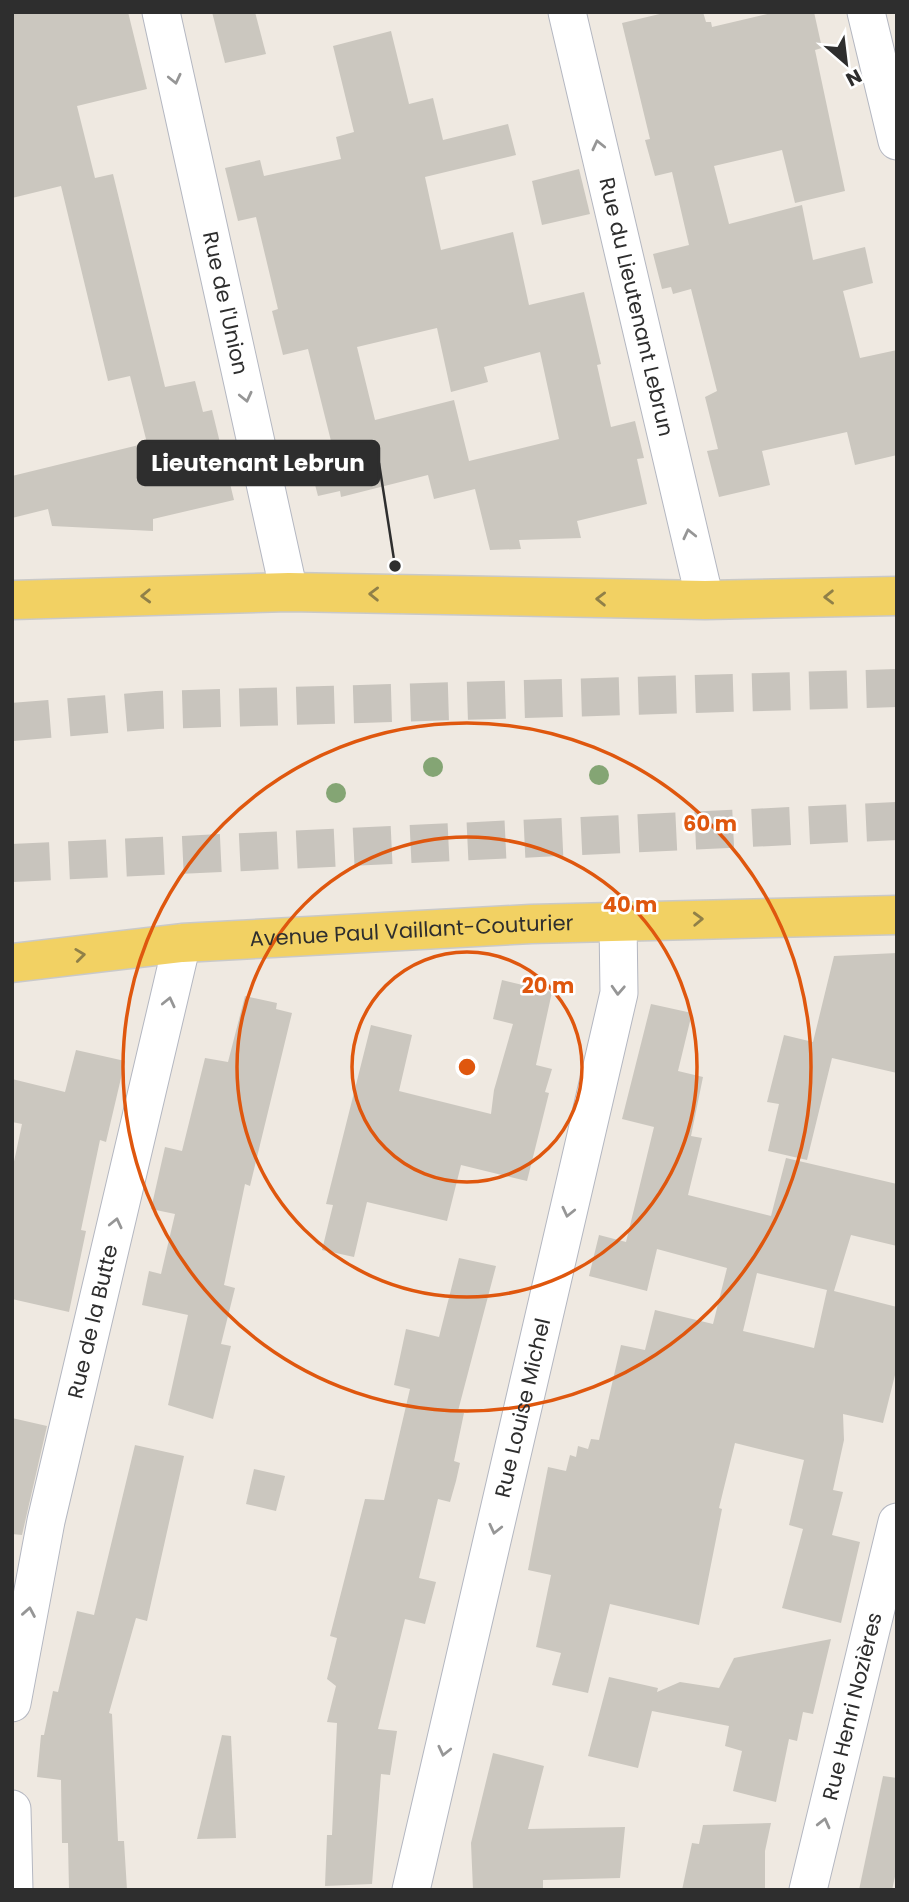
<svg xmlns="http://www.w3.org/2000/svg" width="909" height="1902" viewBox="0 0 909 1902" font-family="Poppins,sans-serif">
	<rect width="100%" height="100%" fill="#efe9e1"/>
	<g fill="#cbc7bf" fill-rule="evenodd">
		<path d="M12 12H128L147 89 77 106 95 178 113 174 165 387 195 381 203 412 212 410 234 500 153 519V531L52 526 48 509 12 518V476L147 443 130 376 108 381 61 186 12 198Z"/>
		<path d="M212 12H255L266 54 225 63Z"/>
		<path d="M668 12H703L706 22H711L712 27 776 12H814L822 48 815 50 845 191 795 203 782 150 714 166 729 224 802 205 813 260 865 247 873 283 843 291 860 358 897 350V455L855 465 847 432 762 451 770 485 719 497 707 451 718 449 705 397 717 391 691 289 673 294 671 287 662 289 653 254 689 245 672 172 655 176 645 140 650 139 622 23Z"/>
		<path d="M391 31 409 104 433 98 443 140 508 124 516 155 425 177 441 250 513 232 529 305 584 292 601 364 597 365 611 427 635 421 644 458 637 459 647 504 577 521 581 538 519 540 521 549 490 550 475 489 434 499 428 475 341 497 340 491 318 496 305 447 331 441 308 349 283 355 272 311 278 309 256 217 238 221 225 168 260 160 264 176 341 159 336 137 354 132 333 46ZM437 328 451 392 488 382 484 367 540 352 559 439 469 461 454 400 375 420 357 347Z"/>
		<path d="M579 169 590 214 542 225 532 181Z"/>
		<path d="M897 953V1073L832 1058 807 1160 768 1151 779 1104 767 1102 784 1035 813 1042 834 956Z"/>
		<path d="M502 980 552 992 536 1065 552 1069 545 1092 549 1093 527 1181 461 1165 447 1221 367 1202 354 1257 322 1250 333 1205 326 1204 371 1025 412 1035 399 1091 491 1114 494 1090 513 1024 493 1019Z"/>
		<path d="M245 996 277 1003 276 1009 292 1013 250 1186 245 1184 224 1285 235 1288 221 1344 231 1346 213 1419 168 1405 188 1315 142 1305 149 1271 161 1274 175 1214 151 1209 165 1147 182 1151 205 1058 228 1062Z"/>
		<path d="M651 1004 692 1013 678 1071 703 1077 691 1136 702 1138 688 1195 771 1216 786 1158 897 1184V1246L851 1235 834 1291 897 1307V1367L883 1423 843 1414 844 1440 833 1490 843 1492 832 1535 860 1542 841 1623 782 1608 803 1529 789 1525 804 1460 735 1443 719 1508 722 1509 699 1625 610 1604 588 1693 552 1685 561 1653 536 1647 551 1575 528 1570 548 1467 566 1471 570 1455 576 1457 578 1446 588 1449 591 1439 599 1440 621 1345 645 1350 655 1310 713 1324 727 1268 657 1249 647 1291 589 1276 599 1235 626 1242 654 1127 622 1119ZM757 1273 827 1290 814 1348 743 1331Z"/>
		<path d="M76 1050 125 1061 106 1142 100 1140 81 1230 86 1231 69 1312 12 1299V1171L22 1124 12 1122V1079L65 1092Z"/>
		<path d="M459 1258 496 1266 458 1411 464 1413 454 1461 460 1463 456 1481 450 1502 438 1499 419 1578 436 1582 425 1624 405 1619 378 1729 397 1731 390 1775 381 1774 372 1884 325 1886 327 1835H332L337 1723 327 1722 336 1686 327 1679 337 1638 330 1636 365 1499 384 1500 410 1389 394 1385 406 1329 439 1337Z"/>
		<path d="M12 1418 47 1426 22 1535 12 1534Z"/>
		<path d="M135 1445 184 1456 147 1621 136 1618 109 1713 112 1714 118 1841H124L127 1890H69L68 1843H62L61 1780 37 1777 41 1735H44L53 1691 58 1692 77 1611 94 1615Z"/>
		<path d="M254 1469 285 1476 276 1511 246 1504Z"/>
		<path d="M831 1639 813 1714 803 1712 797 1741 789 1739 776 1802 733 1791 742 1751 725 1746 729 1726 652 1711 638 1768 588 1756 609 1677 658 1688 657 1692 680 1682 719 1688 734 1658Z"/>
		<path d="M222 1735 231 1736 236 1838 197 1839Z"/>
		<path d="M493 1753 544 1766 528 1829 625 1827 620 1878 543 1880V1890H473L471 1843Z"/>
		<path d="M883 1776 897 1778V1868L892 1890H859Z"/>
		<path d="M771 1823 765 1851V1890H682L692 1843 699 1844 703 1825Z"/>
	</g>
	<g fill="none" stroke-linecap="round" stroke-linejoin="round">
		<g stroke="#c8c4bd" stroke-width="38" stroke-dasharray="38 19" stroke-linecap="butt">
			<path d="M12 722 157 710 897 688"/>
			<path d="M12 863 897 821"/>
		</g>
		<defs>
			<g id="minor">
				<path id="s1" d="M161 12 289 592"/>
				<path id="s2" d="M567 12 705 600"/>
				<path d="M866 12 897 141"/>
				<path id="s3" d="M12 1703 46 1521 182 943"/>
				<path d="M12 1809 14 1890"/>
				<path id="s4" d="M411 1890 619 993 618 922"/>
				<path id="s5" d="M808 1890 897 1522"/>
			</g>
			<g id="primary">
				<path d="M12 600 289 592 705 600 897 596"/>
				<path id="s6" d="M12 963 182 943 531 924 897 915"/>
			</g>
		</defs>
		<use href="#minor" stroke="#b4b7c1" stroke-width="39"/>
		<use href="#primary" stroke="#c9c9c9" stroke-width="41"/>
		<use href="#minor" stroke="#fff" stroke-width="37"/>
		<use href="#primary" stroke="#f2d163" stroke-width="38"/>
	</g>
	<g fill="#84a574">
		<circle cx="433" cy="767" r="10"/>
		<circle cx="599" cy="775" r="10"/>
		<circle cx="336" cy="793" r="10"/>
	</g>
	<defs><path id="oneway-chevron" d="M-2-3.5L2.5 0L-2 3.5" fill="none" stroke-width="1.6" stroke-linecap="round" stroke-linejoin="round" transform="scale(1.75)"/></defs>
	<g stroke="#969696">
		<use href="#oneway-chevron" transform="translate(175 79) rotate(77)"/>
		<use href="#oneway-chevron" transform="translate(598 145) rotate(-103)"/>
		<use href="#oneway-chevron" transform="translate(246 397) rotate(77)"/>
		<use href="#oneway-chevron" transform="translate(689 534) rotate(-103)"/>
		<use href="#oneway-chevron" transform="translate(618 990) rotate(93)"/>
		<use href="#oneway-chevron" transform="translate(169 1002) rotate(-77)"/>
		<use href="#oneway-chevron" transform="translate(568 1212) rotate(103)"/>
		<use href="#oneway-chevron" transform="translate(116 1223) rotate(-77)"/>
		<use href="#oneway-chevron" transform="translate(495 1529) rotate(103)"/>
		<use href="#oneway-chevron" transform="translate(29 1612) rotate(-80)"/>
		<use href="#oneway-chevron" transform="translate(444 1751) rotate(103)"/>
		<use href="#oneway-chevron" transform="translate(824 1823) rotate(-76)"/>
	</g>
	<g stroke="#908048">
		<use href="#oneway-chevron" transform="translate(374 594) rotate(-179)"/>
		<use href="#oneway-chevron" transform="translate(146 596) rotate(178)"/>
		<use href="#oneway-chevron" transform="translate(829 597) rotate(179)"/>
		<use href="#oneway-chevron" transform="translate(601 599) rotate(-179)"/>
		<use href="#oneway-chevron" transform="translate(698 919) rotate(-2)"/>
		<use href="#oneway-chevron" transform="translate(80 955) rotate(-7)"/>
	</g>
	<g fill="none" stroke="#df570e" stroke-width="3.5">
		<circle cx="467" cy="1067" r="115"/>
		<circle cx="467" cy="1067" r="230"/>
		<circle cx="467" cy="1067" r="344"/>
	</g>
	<g text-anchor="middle" stroke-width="5" stroke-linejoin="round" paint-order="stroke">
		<g font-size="21" fill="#2e2e2e" stroke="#fff">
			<text dy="7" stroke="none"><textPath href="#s1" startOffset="298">Rue de l'Union</textPath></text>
			<text dy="7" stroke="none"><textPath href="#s2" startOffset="303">Rue du Lieutenant Lebrun</textPath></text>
			<text dy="7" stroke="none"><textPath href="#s6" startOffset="401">Avenue Paul Vaillant-Couturier</textPath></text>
			<text dy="7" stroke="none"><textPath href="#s3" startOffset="390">Rue de la Butte</textPath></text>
			<text dy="7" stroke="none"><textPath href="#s4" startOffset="495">Rue Louise Michel</textPath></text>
			<text dy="7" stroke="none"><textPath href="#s5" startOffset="189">Rue Henri Nozières</textPath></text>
		</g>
	</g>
	<circle cx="467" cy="1067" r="10" fill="#df570e" stroke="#fff" stroke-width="3.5"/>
	<g font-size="21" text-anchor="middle" font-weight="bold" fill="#df570e" stroke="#fff" stroke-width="5" stroke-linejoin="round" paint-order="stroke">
		<text x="710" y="831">60 m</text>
		<text x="630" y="912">40 m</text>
		<text x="548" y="993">20 m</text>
	</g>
	<path fill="none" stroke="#2e2e2e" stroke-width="2.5" d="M395 566L379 463"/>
	<circle fill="#2e2e2e" stroke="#fff" stroke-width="2.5" cx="395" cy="566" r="7"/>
	<rect fill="#2e2e2e" stroke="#2e2e2e" stroke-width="2.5" x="138" y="441" width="241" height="44" rx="7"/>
	<g font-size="23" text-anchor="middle" font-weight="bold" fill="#fff">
		<text x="258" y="471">Lieutenant Lebrun</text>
	</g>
	<rect width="909" height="1902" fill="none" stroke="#2e2e2e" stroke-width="28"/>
	<g transform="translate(846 63) rotate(152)" stroke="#ffffff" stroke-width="5" paint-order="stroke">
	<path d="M0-5L12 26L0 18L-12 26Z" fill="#2e2e2e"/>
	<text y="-10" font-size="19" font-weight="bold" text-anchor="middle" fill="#2e2e2e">N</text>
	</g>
</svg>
